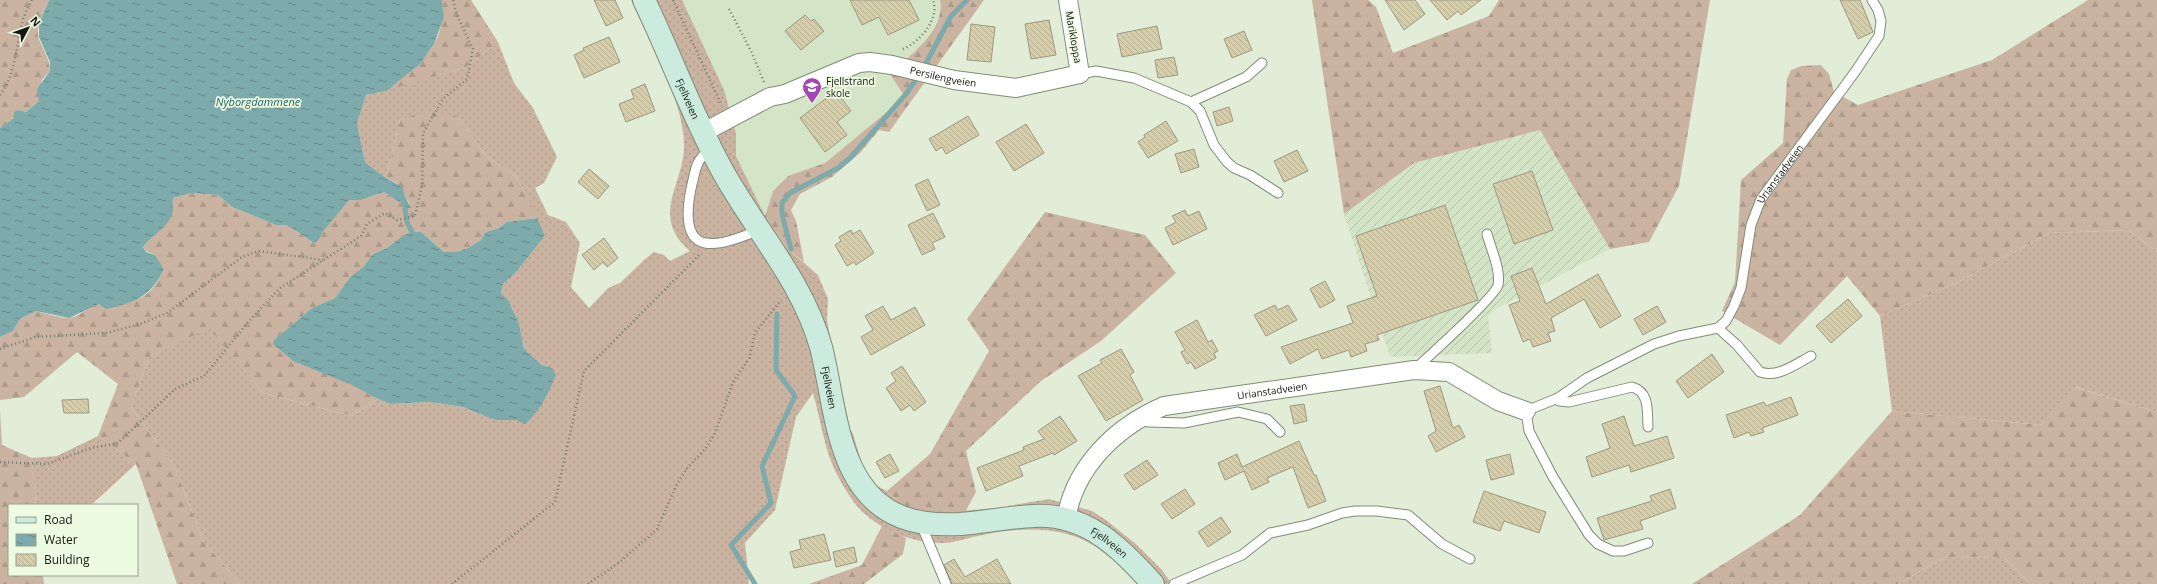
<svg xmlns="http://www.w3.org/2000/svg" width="2157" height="584" viewBox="0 0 2157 584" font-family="'Open Sans',sans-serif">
	<defs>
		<pattern id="industrial-furrows" width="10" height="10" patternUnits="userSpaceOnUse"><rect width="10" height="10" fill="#d4e4c6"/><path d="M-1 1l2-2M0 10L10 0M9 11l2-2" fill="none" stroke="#b5c3a9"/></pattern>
		<pattern id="grass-dots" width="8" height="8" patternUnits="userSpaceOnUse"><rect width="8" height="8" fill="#cab4a1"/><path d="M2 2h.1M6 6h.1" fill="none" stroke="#ad9a8a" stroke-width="1.8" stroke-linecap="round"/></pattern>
		<pattern id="forest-firs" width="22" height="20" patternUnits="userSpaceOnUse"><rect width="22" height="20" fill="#cab4a1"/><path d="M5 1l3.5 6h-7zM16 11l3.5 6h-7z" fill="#ad9a8a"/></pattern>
		<pattern id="water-ripples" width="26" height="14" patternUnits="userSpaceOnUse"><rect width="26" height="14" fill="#7daaab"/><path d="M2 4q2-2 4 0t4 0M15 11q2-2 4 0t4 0" fill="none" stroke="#65898a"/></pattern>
		<pattern id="building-back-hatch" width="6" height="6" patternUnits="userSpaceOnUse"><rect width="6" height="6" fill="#d6ceaa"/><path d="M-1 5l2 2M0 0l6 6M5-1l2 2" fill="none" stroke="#b7b091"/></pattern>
	</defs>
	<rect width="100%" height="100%" fill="#e1edd6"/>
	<path fill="#d4e4c6" d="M682 0H940L942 11 928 39 890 74 906 97 824 163 788 176 773 191 765 216 736 156 735 146Z"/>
	<path fill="url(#industrial-furrows)" d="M1540 130 1610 249 1496 309 1488 316 1492 353 1390 357 1344 214 1414 163Z"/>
	<g fill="url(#grass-dots)">
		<path d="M631 0H682L724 90 736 134V156L765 216 786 247 818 275 828 299 827 321 850 429 853 434 863 467 877 486 887 491 895 499 936 513 995 508 1049 499 1092 511 1106 520 1137 545 1162 570 1172 584H1137C1117 563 1097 542 1067 534 1041 527 1009 529 983 535 970 537 955 543 942 543 907 543 867 525 849 495 839 480 830 462 826 446 821 428 818 410 813 393L796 417 775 510 745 543 749 584H240L204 542 174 465 131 407 149 357 209 327 263 393 352 416 378 399 390 404 430 402 463 407 495 420H516L552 368 542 365 524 349 519 323 508 300 501 295 503 284 516 272 545 236 516 176 486 156 457 116 400 120 386 178 365 162 357 124 366 95 465 68 498 42 514 83 533 108 557 157 544 183 535 188 548 215 566 222 580 243 571 287 589 308 608 288 620 283 644 260 654 252 664 255 670 261 690 251C649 216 684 186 684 145 684 101 649 41 631 0Z"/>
		<path d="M2129 230 2157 252V412L2075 387 2041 425 1892 411 1880 316 1956 283 2050 233Z"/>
		<path d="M98 436 136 464 91 505H36L32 458 57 456Z"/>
		<path d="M2004 557 2031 584H1898L1944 558Z"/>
	</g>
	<g fill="url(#forest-firs)">
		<path d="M0 0H49C44 11 35 26 39 39 43 50 50 59 50 71L42 80 39 101 26 112 19 110 14 118 0 128Z"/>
		<path d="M442 0H471L498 42 465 68 388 90C419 65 447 45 442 0Z"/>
		<path d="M940 0H984L889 132 879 130 860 153 832 177 800 194 791 210 796 221 804 262 786 247 765 216 773 191 788 176 825 163 905 97 890 74C910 55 946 30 940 0Z"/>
		<path d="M1312 0H1368L1376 7 1393 53 1489 16 1499 0H1710L1679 186 1649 242 1610 249 1540 130 1414 163 1344 214Z"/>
		<path d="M2088 0H2157V252L2129 230 2050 233 1956 283 1880 316 1847 276 1780 345 1722 311 1735 282 1741 180 1783 143 1787 79 1791 70 1801 66 1821 65 1829 74 1834 92 1858 105 1992 60Z"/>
		<path d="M426 111 457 116 486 156 516 176 537 218 507 222 499 228 486 232 480 241 468 248 456 252H444L421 232 402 236 387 248 373 254 363 267 351 276 335 298 312 308 274 340 378 399 352 416 263 393 209 328 149 357 131 407 174 465 204 542 240 584H177L136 464 98 436 118 384 77 352 24 397 0 400V337L13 331 20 319 36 311C45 313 59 318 69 318 79 317 89 306 100 304 134 301 147 305 164 269L155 255 146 251 143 247C159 224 170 233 173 198L192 193 218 195 232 207 276 225H287L314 243 319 240 322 233 349 199 361 200 384 192 402 204H410L397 183 386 178 400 120Z"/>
		<path d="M1045 212 1145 235 1176 273 1101 341 1041 381 966 451 976 492 965 512C936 513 908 514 887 491L930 454 989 351 967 319Z"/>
		<path d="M2074 387 2157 412V584H2031L2004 557 1944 558 1898 584H1692L1800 515 1892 411 2041 425Z"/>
		<path d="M0 410 2 445 32 458 36 505H9V575H43L44 584H0Z"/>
		<path d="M882 526 906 538 903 554 864 584H809L862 565Z"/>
	</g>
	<g fill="url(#water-ripples)">
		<path d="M49 0H442L444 17 434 44 421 63 388 90 366 95 357 124 365 162 386 178 403 187 404 194 411 208 405 209 402 204 384 192 361 200H349L322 233 319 240 314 243 287 225H276L232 207 218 195 192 193 173 198C172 204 174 212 171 217 165 230 151 235 143 247L146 252 155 255 164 269C150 298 135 302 106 309L99 304 69 318 36 311 20 319 13 331 0 337V128L14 118V112L19 110 26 112 39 101 37 89 50 71V62L39 37V23Z"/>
		<path d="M537 218 545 236 516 272 503 284 501 294 508 300 519 323 524 349 542 365 552 368 556 375C548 394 541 410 525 424L516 420H495L463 407 430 402 390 404 378 399 352 385 293 361 273 344 274 340 312 308 335 298 351 276 363 267 373 254 387 248 402 236 412 232H421L444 252H456L468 248 480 241 486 232 499 228 507 222Z"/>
	</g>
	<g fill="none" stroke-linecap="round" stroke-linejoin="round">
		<g stroke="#7daaab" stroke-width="5">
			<path d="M923 69 951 16 967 0"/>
			<path d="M405 209 407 222 412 232"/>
			<path d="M791 249 782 214V203L790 193 838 168 850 158 906 94 919 75"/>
			<path d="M755 584 731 545 771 503 762 466 795 396 776 370 777 314"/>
		</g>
	</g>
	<g fill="url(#building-back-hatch)" stroke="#9d9881">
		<path d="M594 0H615L623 18 606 26Z"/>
		<path d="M850 0H909L919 20 888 35 879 17 862 25Z"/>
		<path d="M1385 0H1415L1425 14 1404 30Z"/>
		<path d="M1430 0H1481L1461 15 1458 11 1447 20Z"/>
		<path d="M1840 0H1860L1873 32 1858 39Z"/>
		<path d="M805 15 811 21 814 19 824 31 801 50 785 31Z"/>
		<path d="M1049 20 1056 55 1031 59 1025 24Z"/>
		<path d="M971 24 995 27 991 62 967 60Z"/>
		<path d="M1157 26 1162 49 1122 57 1117 34Z"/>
		<path d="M1244 31 1252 50 1232 58 1224 39Z"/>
		<path d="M609 37 620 62 584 78 574 55 584 50 583 48Z"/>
		<path d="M1174 57 1178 75 1158 78 1155 60Z"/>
		<path d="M645 84 655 111 626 122 619 104 634 98 631 90Z"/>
		<path d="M836 91 851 111 837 122 847 135 825 152 800 118Z"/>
		<path d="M1229 107 1233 121 1217 126 1213 112Z"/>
		<path d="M968 116 979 135 946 154 942 147 936 151 929 139Z"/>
		<path d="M1166 121 1178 141 1148 158 1138 142 1145 137 1144 135Z"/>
		<path d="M1026 124 1044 153 1014 171 996 142Z"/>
		<path d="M1194 149 1199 167 1181 173 1175 154Z"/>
		<path d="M1297 150 1308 171 1284 182 1274 161Z"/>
		<path d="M589 169 609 186 598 199 578 182Z"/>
		<path d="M1532 171 1553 230 1514 244 1493 184Z"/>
		<path d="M928 179 940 205 927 211 915 185Z"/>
		<path d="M1445 205 1478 300 1377 335 1379 340 1365 344 1367 351 1351 357 1349 350 1322 359 1318 349 1290 364 1281 347 1353 323 1347 306 1377 296 1356 236Z"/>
		<path d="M1185 210 1188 216 1199 211 1207 229 1173 245 1165 228 1176 222 1172 216Z"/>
		<path d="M933 213 945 237 932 243 935 249 922 255 908 225Z"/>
		<path d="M851 230 853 234 860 230 874 253 856 265 854 262 847 266 835 245 841 241 839 237Z"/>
		<path d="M604 238 618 258 607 267 603 262 594 270 582 255Z"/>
		<path d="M1532 268 1546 304 1598 274 1621 316 1600 328 1584 299 1551 318 1555 331 1548 333 1551 341 1533 347 1530 339 1523 342 1509 305 1520 301 1511 276Z"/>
		<path d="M1325 281 1335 300 1320 308 1310 289Z"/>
		<path d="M1848 299 1862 316 1831 343 1816 326Z"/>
		<path d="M1275 305 1278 310 1288 305 1297 320 1266 336 1254 315Z"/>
		<path d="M883 306 891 320 915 307 925 325 871 355 861 337 873 330 865 316Z"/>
		<path d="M1657 306 1666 322 1643 335 1634 319Z"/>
		<path d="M1197 320 1208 342 1212 340 1218 351 1214 353 1216 358 1195 369 1191 362 1187 364 1181 352 1185 350 1175 332Z"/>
		<path d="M1121 349 1134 372 1130 375 1143 400 1106 421 1078 376 1102 363 1100 360Z"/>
		<path d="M1712 354 1724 372 1688 398 1676 381Z"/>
		<path d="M902 366 926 402 914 411 910 405 901 411 886 388 896 381 891 373Z"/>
		<path d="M1440 386 1453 428 1459 425 1465 437 1436 452 1428 436 1436 431 1424 391Z"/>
		<path d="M1791 397 1798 415 1762 428 1764 432 1751 436 1749 432 1734 438 1726 415 1764 402 1766 406Z"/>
		<path d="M88 399 89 413H64L62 400Z"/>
		<path d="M1304 404 1307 421 1294 424 1290 406Z"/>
		<path d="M1060 416 1077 441 1054 455 1053 453 1019 466 1023 476 986 491 977 468 1024 450 1023 447 1044 439 1038 431Z"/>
		<path d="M1624 416 1634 446 1667 436 1674 458 1631 472 1629 465 1592 477 1586 457 1610 448 1602 424Z"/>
		<path d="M1299 441 1314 475H1316L1326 501 1308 508 1293 467 1267 478 1269 482 1252 490 1244 471 1225 480 1218 463 1237 454 1242 467Z"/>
		<path d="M890 454 899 471 885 478 876 462Z"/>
		<path d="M1510 454 1514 474 1491 480 1486 460Z"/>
		<path d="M1147 460 1158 475 1134 490 1124 475Z"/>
		<path d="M1185 489 1195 504 1172 519 1161 504Z"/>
		<path d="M1670 489 1676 508 1640 521 1643 529 1604 540 1597 518 1652 501 1650 496Z"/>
		<path d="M1484 491 1546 512 1539 533 1504 521 1500 531 1473 522Z"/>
		<path d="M1221 517 1231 532 1208 547 1198 532Z"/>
		<path d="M824 534 831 560 794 568 790 552 801 549 799 540Z"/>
		<path d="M854 547 857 562 836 567 833 552Z"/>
		<path d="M954 559 965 577 997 559 1011 584H952L944 565Z"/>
	</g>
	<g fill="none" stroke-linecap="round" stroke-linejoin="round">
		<defs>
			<g id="service">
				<path d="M1080 74 1096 71 1134 78 1191 102 1200 111 1214 145 1227 162 1234 168 1250 175 1278 193"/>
				<path d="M1191 102 1246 77 1262 63"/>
				<path d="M712 151C709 153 704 154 702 157 696 163 695 172 693 180 689 196 680 238 705 243 721 246 744 236 759 230"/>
				<path d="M1718 328 1737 345 1760 372C1778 378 1796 364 1811 356"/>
				<path d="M1415 369C1428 357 1495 297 1498 285 1501 270 1491 249 1487 234"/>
				<path d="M1558 398 1559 401 1569 402 1632 387C1650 392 1647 411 1648 427"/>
				<path d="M1142 417 1148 422 1184 423 1238 412 1267 419 1280 432"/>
				<path d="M921 524 946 584"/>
				<path id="s1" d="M1648 543 1624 551H1613L1598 544 1589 535 1553 477 1529 431 1526 411 1558 398 1587 378 1654 344 1679 336 1718 328 1726 321 1734 306 1741 288 1751 225 1761 199 1855 72 1879 36 1881 21 1878 10 1872 0"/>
				<path d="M1174 584 1242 555 1270 533 1308 525 1342 513 1355 511H1377L1408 515 1442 544 1470 559"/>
			</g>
			<g id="minor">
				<path id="s2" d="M704 132 770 97 785 94 859 63 870 62 892 65 954 80 1016 88 1080 74 1068 0"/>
				<path id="s3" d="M1066 519C1075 466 1116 427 1164 406L1414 370 1449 372 1498 401 1526 411"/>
			</g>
			<g id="secondary">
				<path id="s4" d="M644 0C671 56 692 115 722 170 755 230 802 280 821 347 835 401 836 484 893 513 914 524 937 525 960 524 985 522 1009 517 1034 516 1086 513 1121 548 1153 584"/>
			</g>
		</defs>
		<use href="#service" stroke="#818c77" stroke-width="11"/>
		<use href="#minor" stroke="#818c77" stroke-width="20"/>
		<use href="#secondary" stroke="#818c77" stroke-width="24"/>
		<g stroke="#727a6c" stroke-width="2.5" stroke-dasharray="1 3" stroke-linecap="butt">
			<path d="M673 0 721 104"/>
			<path d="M729 9 752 53 764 82"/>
			<path d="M903 49C920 42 940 19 933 0"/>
			<path d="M0 95C15 77 16 46 22 23 24 15 28 8 32 0"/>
			<path d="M0 349 35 337 106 333 140 324 167 313 242 257 259 251 323 260"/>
			<path d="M0 462 47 464 91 448 118 443 175 389 204 376 249 321 280 288 361 236 367 224 385 213 397 220 415 216 422 185 423 133 443 99 467 79 473 49 457 15 453 0"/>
			<path d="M452 584 555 502 584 371 699 255"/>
			<path d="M588 584 621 561 657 529 677 484 688 467 705 449 714 435 734 380 749 359 755 333 781 300"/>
		</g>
		<use href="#service" stroke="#fff" stroke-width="9"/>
		<use href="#minor" stroke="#fff" stroke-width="18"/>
		<use href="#secondary" stroke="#caebde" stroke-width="22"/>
	</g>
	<defs>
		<symbol id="school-pin" viewBox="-11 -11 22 30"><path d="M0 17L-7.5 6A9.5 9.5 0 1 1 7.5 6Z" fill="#a347b2" stroke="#eefbe3"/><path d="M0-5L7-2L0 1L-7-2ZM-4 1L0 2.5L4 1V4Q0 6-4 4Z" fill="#fff"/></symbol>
	</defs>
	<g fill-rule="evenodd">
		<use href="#school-pin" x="801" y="76" width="22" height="30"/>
	</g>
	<g text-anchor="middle" stroke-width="3.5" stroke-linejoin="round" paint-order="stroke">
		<g font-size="10" fill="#131710" stroke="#eefbe3">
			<text transform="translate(1074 37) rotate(80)" y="4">Marikloppa</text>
			<text dy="4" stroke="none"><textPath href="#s2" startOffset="256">Persilengveien</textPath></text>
			<text dy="4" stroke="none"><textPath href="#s4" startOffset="108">Fjellveien</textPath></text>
			<text dy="4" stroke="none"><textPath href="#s1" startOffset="587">Urianstadveien</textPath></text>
			<text dy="4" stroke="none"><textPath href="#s4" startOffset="432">Fjellveien</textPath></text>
			<text dy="4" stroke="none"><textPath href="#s3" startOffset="265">Urianstadveien</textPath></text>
			<text dy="4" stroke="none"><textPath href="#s4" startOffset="803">Fjellveien</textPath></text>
		</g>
		<g font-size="10" fill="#131710" stroke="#eefbe3" text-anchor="start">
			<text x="826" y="85">Fjellstrand<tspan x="826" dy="12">skole</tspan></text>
		</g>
		<g font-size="11" font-style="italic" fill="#216061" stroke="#eefbe3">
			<text x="258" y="106">Nyborgdammene</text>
		</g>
	</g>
	<rect x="8" y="504" width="130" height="72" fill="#eefbe3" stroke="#96a08f"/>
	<rect x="16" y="517" width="20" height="6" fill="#caebde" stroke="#96a08f"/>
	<text x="44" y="524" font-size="12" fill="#131710">Road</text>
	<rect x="16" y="534" width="20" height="12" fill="url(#water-ripples)" stroke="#96a08f"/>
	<text x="44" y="544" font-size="12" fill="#131710">Water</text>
	<rect x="16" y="554" width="20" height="12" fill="url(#building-back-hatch)" stroke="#96a08f"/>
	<text x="44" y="564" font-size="12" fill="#131710">Building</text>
	<g transform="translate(28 28) rotate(49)" stroke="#eefbe3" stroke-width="3" paint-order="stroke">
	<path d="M0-3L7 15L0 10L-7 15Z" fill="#131710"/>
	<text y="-6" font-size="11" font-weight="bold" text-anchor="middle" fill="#131710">N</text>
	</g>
</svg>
